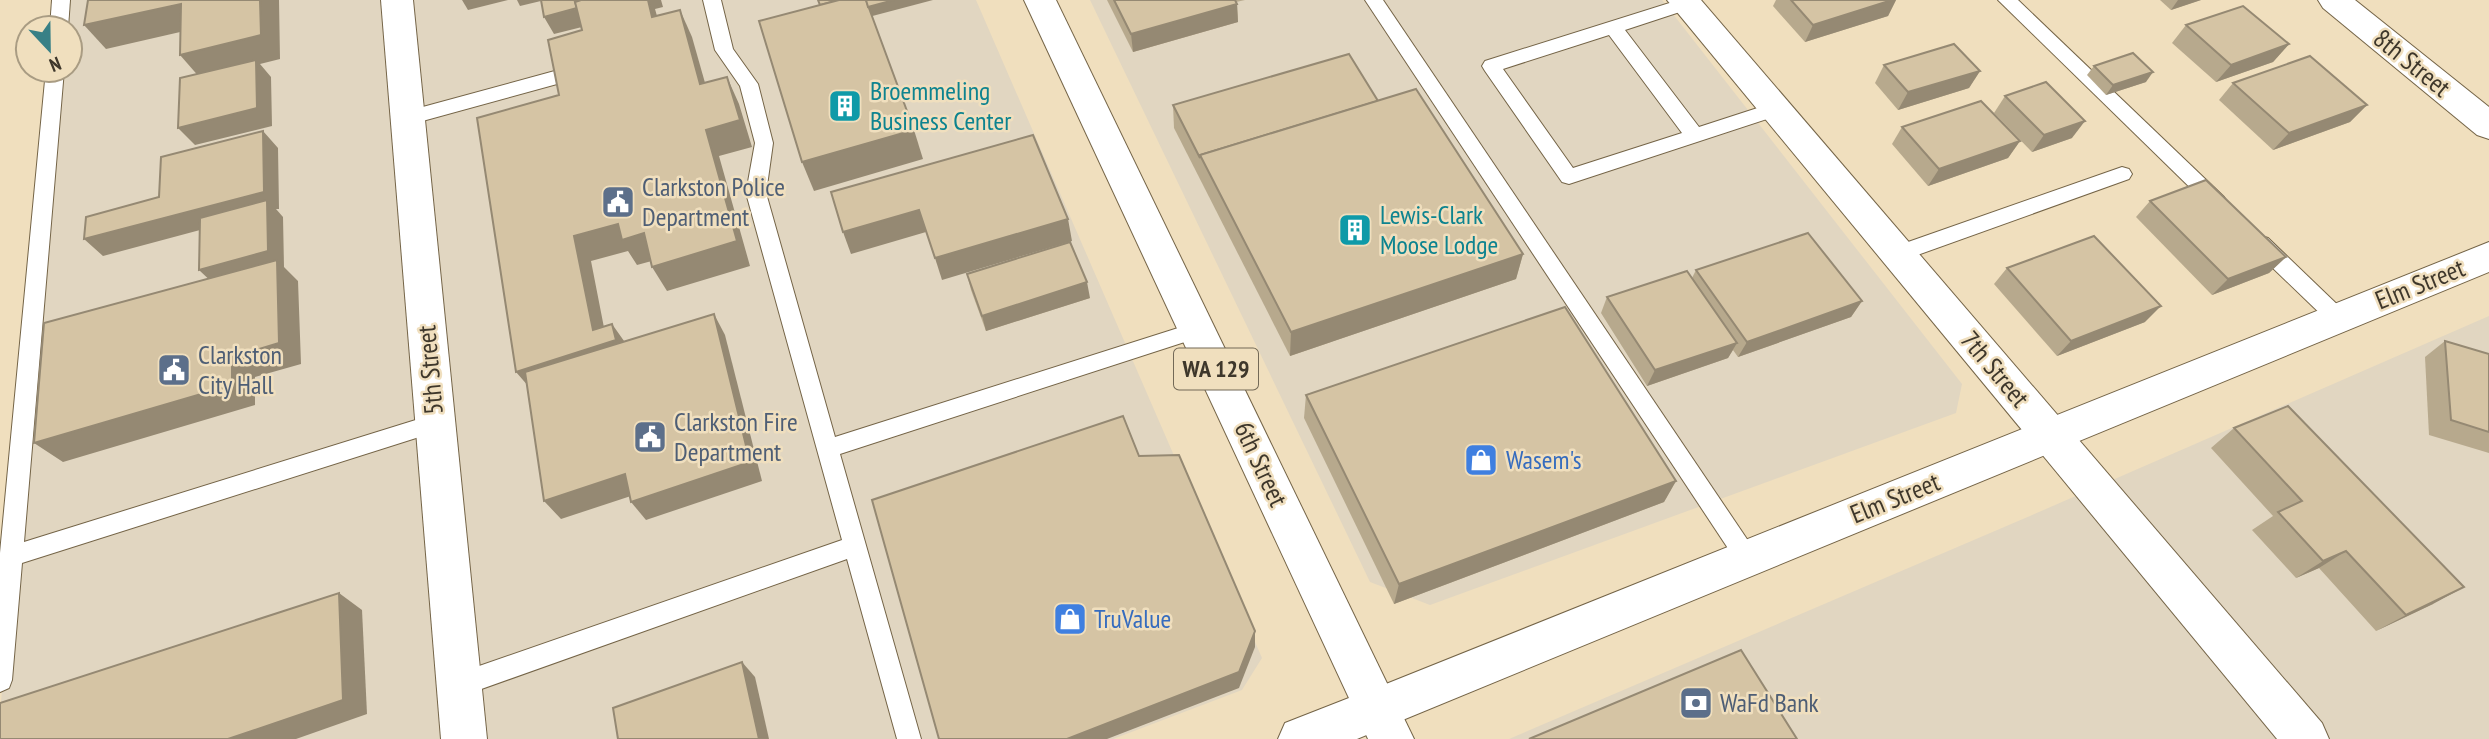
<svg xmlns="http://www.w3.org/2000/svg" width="2489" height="739" viewBox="0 0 2489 739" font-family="'PT Sans Narrow',sans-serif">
	<rect width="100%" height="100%" fill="#f0dfbe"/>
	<g fill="#e1d6c1">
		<path d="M69 0H976L1262 658 1242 690 1113 739H0V712L62 70H70V28H66Z"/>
		<path d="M1090 0H1662L1962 384 1956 413 1430 605 1370 582Z"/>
		<path d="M2489 316V739H1509L2039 512Z"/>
	</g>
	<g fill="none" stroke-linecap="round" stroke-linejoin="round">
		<defs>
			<g id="service">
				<path d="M52 0H70L68 28H50Z"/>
				<path d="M703 0H721L733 49 758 84 773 143 766 193 835 437 1197 322 1204 324 1207 330 1204 336 1197 338 840 454 921 739H897L847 559 459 697 450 693 447 685 450 677 459 673 842 540 746 193 755 143 740 86 715 50Z"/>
				<path d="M1365 0H1383L1755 551 1758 558 1755 565 1747 568 1739 565Z"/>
				<path d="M1679 0H1692L1695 4 1692 8 1625 30 1699 127 1776 102 1782 104 1785 109 1782 114 1569 184 1562 182 1485 71 1482 66 1485 61ZM1609 35 1682 133 1573 168 1503 69Z"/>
				<path d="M1998 0H2018L2224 197 2227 202 2224 207H2210Z"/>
				<path d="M562 69 571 76 568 81 408 125 399 118 408 111Z"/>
				<path d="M46 70H64L24 542 435 414 443 416 446 423 443 430 435 432 22 563 12 680 9 688 0 692V553Z"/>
				<path d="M2122 167 2129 169 2132 174 2129 179 1898 262 1891 260 1888 254 1891 248Z"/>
				<path d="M2261 236 2268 238 2344 311 2347 317 2344 323 2337 325 2330 323 2254 250 2251 244 2254 238Z"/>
			</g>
			<g id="minor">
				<path d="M1667 0H1701L2322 723 2329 739H2277Z"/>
				<path d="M2318 0H2355L2489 107V139L2477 135 2323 8Z"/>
			</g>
			<g id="tertiary">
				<path d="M381 0H413L487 739H441Z"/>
				<path d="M1377 687 1393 694 1399 709 1393 724 1357 739H1278L1285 723Z"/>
			</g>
			<path id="secondary" d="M2489 242V272L1393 724 1377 731 1361 724 1355 709 1361 694Z"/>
			<path id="primary" d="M1024 0H1056L1414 739H1368Z"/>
		</defs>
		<use href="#service" stroke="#746447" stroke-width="2"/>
		<use href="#minor" stroke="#746447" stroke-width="2"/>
		<use href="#tertiary" stroke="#746447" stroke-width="2"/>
		<use href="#secondary" stroke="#746447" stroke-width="2"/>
		<use href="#primary" stroke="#746447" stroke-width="2"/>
		<use href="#service" fill="#fff" fill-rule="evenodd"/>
		<use href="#minor" fill="#fff" fill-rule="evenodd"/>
		<use href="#tertiary" fill="#fff" fill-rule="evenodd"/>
		<use href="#secondary" fill="#fff" fill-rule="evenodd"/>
		<use href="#primary" fill="#fff" fill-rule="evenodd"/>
	</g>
	<g fill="#b7a98d">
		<path d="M1107 0H1245L1236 2 1237 4 1238 22 1133 52Z"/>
		<path d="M1776 0H1896L1888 16 1805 42 1773 6Z"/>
		<path d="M2160 0H2201L2171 10Z"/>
		<path d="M2186 25 2289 44 2273 62 2216 82 2172 43Z"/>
		<path d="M1884 65 1980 71 1969 88 1898 110 1875 83Z"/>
		<path d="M2094 66 2146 82 2106 95 2087 75Z"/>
		<path d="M2233 83 2367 105 2350 122 2273 150 2219 100Z"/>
		<path d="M2005 96 2072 138 2032 152 1994 113Z"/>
		<path d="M1378 101 1523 254 1516 279 1290 356 1174 128 1173 105Z"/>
		<path d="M1902 127 2020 141 2008 158 1928 186 1892 144Z"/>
		<path d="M2150 201 2286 257 2269 273 2212 295 2136 217Z"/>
		<path d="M2007 268 2145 322 2057 356 1994 284Z"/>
		<path d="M1696 270 1862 301 1851 317 1738 357 1733 350 1728 358 1647 386 1601 313 1607 297 1692 278Z"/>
		<path d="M967 274 1090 298 986 331 971 290Z"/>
		<path d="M2445 341 2489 354V453L2429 435 2425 357Z"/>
		<path d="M1306 395 1676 481 1664 502 1394 604 1304 418Z"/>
		<path d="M2234 428 2433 604 2376 631 2319 568 2296 578 2252 530 2273 516 2211 448Z"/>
	</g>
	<g fill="#958973">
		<path d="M260 0H279L280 59 260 64 271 77 272 126 195 145 178 128 201 79 180 55Z"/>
		<path d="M462 0H508L468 10Z"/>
		<path d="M517 0H545L520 6Z"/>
		<path d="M611 0H661L663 7 655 9 665 44 652 17 650 10 554 34 544 17Z"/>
		<path d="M894 0H933L827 28 824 19Z"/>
		<path d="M1892 0H1896L1888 16 1805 42 1813 25Z"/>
		<path d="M2178 0H2201L2171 10Z"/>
		<path d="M181 4 202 27 106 49 84 25Z"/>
		<path d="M1237 4 1238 22 1133 52 1131 34Z"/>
		<path d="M680 10 692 37 713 111 700 84Z"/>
		<path d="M2289 44 2273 62 2216 82 2231 65Z"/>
		<path d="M1980 71 1969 88 1898 110 1908 92Z"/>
		<path d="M2153 72 2146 82 2106 95 2113 85Z"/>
		<path d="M727 77 739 104 752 147 719 156 750 266 667 291 652 267Z"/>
		<path d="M2367 105 2350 122 2273 150 2289 133Z"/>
		<path d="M2085 121 2072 138 2032 152 2044 135Z"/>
		<path d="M914 130 923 159 814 191 802 162Z"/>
		<path d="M263 131 278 148 279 209H276L283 217 284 267 298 281 301 364 255 377V405L63 462 34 443 216 286 199 270 267 212 103 256 84 239 264 192Z"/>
		<path d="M2020 141 2008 158 1928 186 1939 169Z"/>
		<path d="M919 210 926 232 851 254 843 232Z"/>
		<path d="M1068 219 1072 241 942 280 935 258Z"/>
		<path d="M618 224 644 233 659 259 637 265 628 251 591 261 607 343 612 324 629 348 536 395 516 372 593 330 574 236Z"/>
		<path d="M1523 254 1516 279 1290 356 1291 332Z"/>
		<path d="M2286 257 2269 273 2212 295 2228 279Z"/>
		<path d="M1087 282 1090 298 986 331 982 316Z"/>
		<path d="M1862 301 1851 317 1738 357 1747 342Z"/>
		<path d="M2161 306 2145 322 2057 356 2071 341Z"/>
		<path d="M714 314 725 335 762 481 646 520 631 502Z"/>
		<path d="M1737 343 1728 358 1647 386 1655 370Z"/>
		<path d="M625 474 640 493 561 519 544 501Z"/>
		<path d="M1676 481 1664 502 1394 604 1399 584Z"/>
		<path d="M2346 551 2319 568 2296 578 2323 561Z"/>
		<path d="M2464 587 2433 604 2376 631 2406 615Z"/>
		<path d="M339 593 362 610 367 714 296 739H228Z"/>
		<path d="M1255 631V647L1239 688 1107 739H1067Z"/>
		<path d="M742 662 755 677 769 739H759Z"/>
	</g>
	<g fill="#d5c4a4" stroke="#958973" stroke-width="2">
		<path d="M88 0H260L261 35 180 55 181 4 84 25Z"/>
		<path d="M541 0H581L575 2 577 8 544 17Z"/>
		<path d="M581 0H648L652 17 680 10 700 84 727 77 740 120 706 130 737 241 652 267 644 233 622 240 618 224 574 236 593 330 612 324 616 340 516 372 477 118 559 95 548 40 582 30 575 2Z"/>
		<path d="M818 0H839L820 5Z"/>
		<path d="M839 0H866L914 130 802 162 759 21Z"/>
		<path d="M866 0H894L868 7Z"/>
		<path d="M1114 0H1235L1237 4 1131 34Z"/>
		<path d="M1791 0H1892L1813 25Z"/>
		<path d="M2243 6 2289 44 2231 65 2186 25Z"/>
		<path d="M1954 44 1980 71 1908 92 1884 65Z"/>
		<path d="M2133 53 2153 72 2113 85 2094 66Z"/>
		<path d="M1349 54 1378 101 1200 155V158L1173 105Z"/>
		<path d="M2310 56 2367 105 2289 133 2233 83Z"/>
		<path d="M256 60 257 108 178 128 180 78Z"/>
		<path d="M2046 82 2085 121 2044 135 2005 96Z"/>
		<path d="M1416 89 1523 254 1291 332 1200 155Z"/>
		<path d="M1981 101 2020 141 1939 169 1902 127Z"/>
		<path d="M263 131 264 192 84 239 86 217 159 197 161 157Z"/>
		<path d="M1033 135 1068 219 935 258 919 210 843 232 831 192Z"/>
		<path d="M2206 180 2286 257 2228 279 2150 201Z"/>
		<path d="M267 200 268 251 199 270 200 218Z"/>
		<path d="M1808 233 1862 301 1747 342 1696 270Z"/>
		<path d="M2094 236 2161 306 2071 341 2007 268Z"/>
		<path d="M1070 242 1087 282 982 316 967 274Z"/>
		<path d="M277 260 279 343 232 357V385L34 443 44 323Z"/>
		<path d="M1687 271 1737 343 1655 370 1607 297Z"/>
		<path d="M1565 307 1676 481 1399 584 1306 395Z"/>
		<path d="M714 314 750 462 631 502 625 474 544 501 525 372Z"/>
		<path d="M2445 341 2489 354V432L2451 420Z"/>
		<path d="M2288 406 2464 587 2406 615 2346 551 2323 561 2278 512 2302 501 2234 428Z"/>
		<path d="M1123 416 1139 456 1179 455 1255 631 1239 672 1067 739H939L872 500Z"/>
		<path d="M339 593 343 700 228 739H0V703Z"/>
		<path d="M1741 650 1797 739H1529Z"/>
		<path d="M742 662 759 739H618L613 708Z"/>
	</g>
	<defs>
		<symbol id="building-square" viewBox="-11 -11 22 22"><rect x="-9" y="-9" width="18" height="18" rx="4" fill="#0f9aa8" stroke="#f0dfbe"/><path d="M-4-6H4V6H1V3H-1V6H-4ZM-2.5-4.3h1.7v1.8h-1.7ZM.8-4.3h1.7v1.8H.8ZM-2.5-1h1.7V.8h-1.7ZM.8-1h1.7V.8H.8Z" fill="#fff"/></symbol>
		<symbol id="civic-square" viewBox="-11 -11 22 22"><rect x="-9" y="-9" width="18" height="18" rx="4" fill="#5c6f8a" stroke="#f0dfbe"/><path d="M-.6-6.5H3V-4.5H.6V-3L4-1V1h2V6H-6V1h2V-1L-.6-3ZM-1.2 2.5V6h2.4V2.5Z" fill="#fff"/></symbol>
		<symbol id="shop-square" viewBox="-11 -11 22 22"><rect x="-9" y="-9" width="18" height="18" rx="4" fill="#3f7fe0" stroke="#f0dfbe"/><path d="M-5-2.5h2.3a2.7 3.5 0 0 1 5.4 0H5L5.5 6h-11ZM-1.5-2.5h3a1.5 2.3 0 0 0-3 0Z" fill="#fff"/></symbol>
		<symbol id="bank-square" viewBox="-11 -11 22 22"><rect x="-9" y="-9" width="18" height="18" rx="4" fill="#5c6f8a" stroke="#f0dfbe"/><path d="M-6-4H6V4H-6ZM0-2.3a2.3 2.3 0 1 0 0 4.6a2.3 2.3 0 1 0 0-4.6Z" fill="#fff"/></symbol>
	</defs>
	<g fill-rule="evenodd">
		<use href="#building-square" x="826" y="87" width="38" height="38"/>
		<use href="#civic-square" x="599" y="183" width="38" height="38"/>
		<use href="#building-square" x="1336" y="211" width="38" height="38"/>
		<use href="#civic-square" x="155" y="351" width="38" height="38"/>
		<use href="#civic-square" x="631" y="418" width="38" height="38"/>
		<use href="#shop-square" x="1462" y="441" width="38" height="38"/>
		<use href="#shop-square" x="1051" y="600" width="38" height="38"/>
		<use href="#bank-square" x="1677" y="684" width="38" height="38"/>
	</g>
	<g text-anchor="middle" stroke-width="5" stroke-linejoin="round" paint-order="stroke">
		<rect fill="#f0dfbe" stroke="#736957" stroke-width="2" x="1174" y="348.5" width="84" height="41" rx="5"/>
		<g font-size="24" font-weight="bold" fill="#3e372b">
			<text x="1216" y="377">WA 129</text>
		</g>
		<g font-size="26" fill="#3e372b" stroke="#f0dfbe">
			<text transform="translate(2412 63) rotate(39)" y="9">8th Street</text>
			<text transform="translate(2420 284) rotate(-22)" y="9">Elm Street</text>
			<text transform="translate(1995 369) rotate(50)" y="9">7th Street</text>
			<text transform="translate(430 370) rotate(-95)" y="9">5th Street</text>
			<text transform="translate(1261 464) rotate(65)" y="9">6th Street</text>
			<text transform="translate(1895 498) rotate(-22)" y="9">Elm Street</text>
		</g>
		<g font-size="26" fill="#0d838f" stroke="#f0dfbe" text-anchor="start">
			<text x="870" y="100">Broemmeling<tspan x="870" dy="30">Business Center</tspan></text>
			<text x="1380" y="224">Lewis-Clark<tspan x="1380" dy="30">Moose Lodge</tspan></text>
		</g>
		<g font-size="26" fill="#4e5e75" stroke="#f0dfbe" text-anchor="start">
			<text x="642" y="196">Clarkston Police<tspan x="642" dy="30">Department</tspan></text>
			<text x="198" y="364">Clarkston<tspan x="198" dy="30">City Hall</tspan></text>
			<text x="674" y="431">Clarkston Fire<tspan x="674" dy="30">Department</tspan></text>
			<text x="1720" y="712">WaFd Bank</text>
		</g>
		<g font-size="26" fill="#366cbe" stroke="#f0dfbe" text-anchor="start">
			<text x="1506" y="469">Wasem's</text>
			<text x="1094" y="628">TruValue</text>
		</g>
	</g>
	<g transform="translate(49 49) rotate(158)"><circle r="33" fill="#f0dfbe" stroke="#a99c83" stroke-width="2"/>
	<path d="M0-5L12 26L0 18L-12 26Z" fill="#388086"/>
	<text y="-10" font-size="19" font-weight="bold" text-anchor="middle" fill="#3e372b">N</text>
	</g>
</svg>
